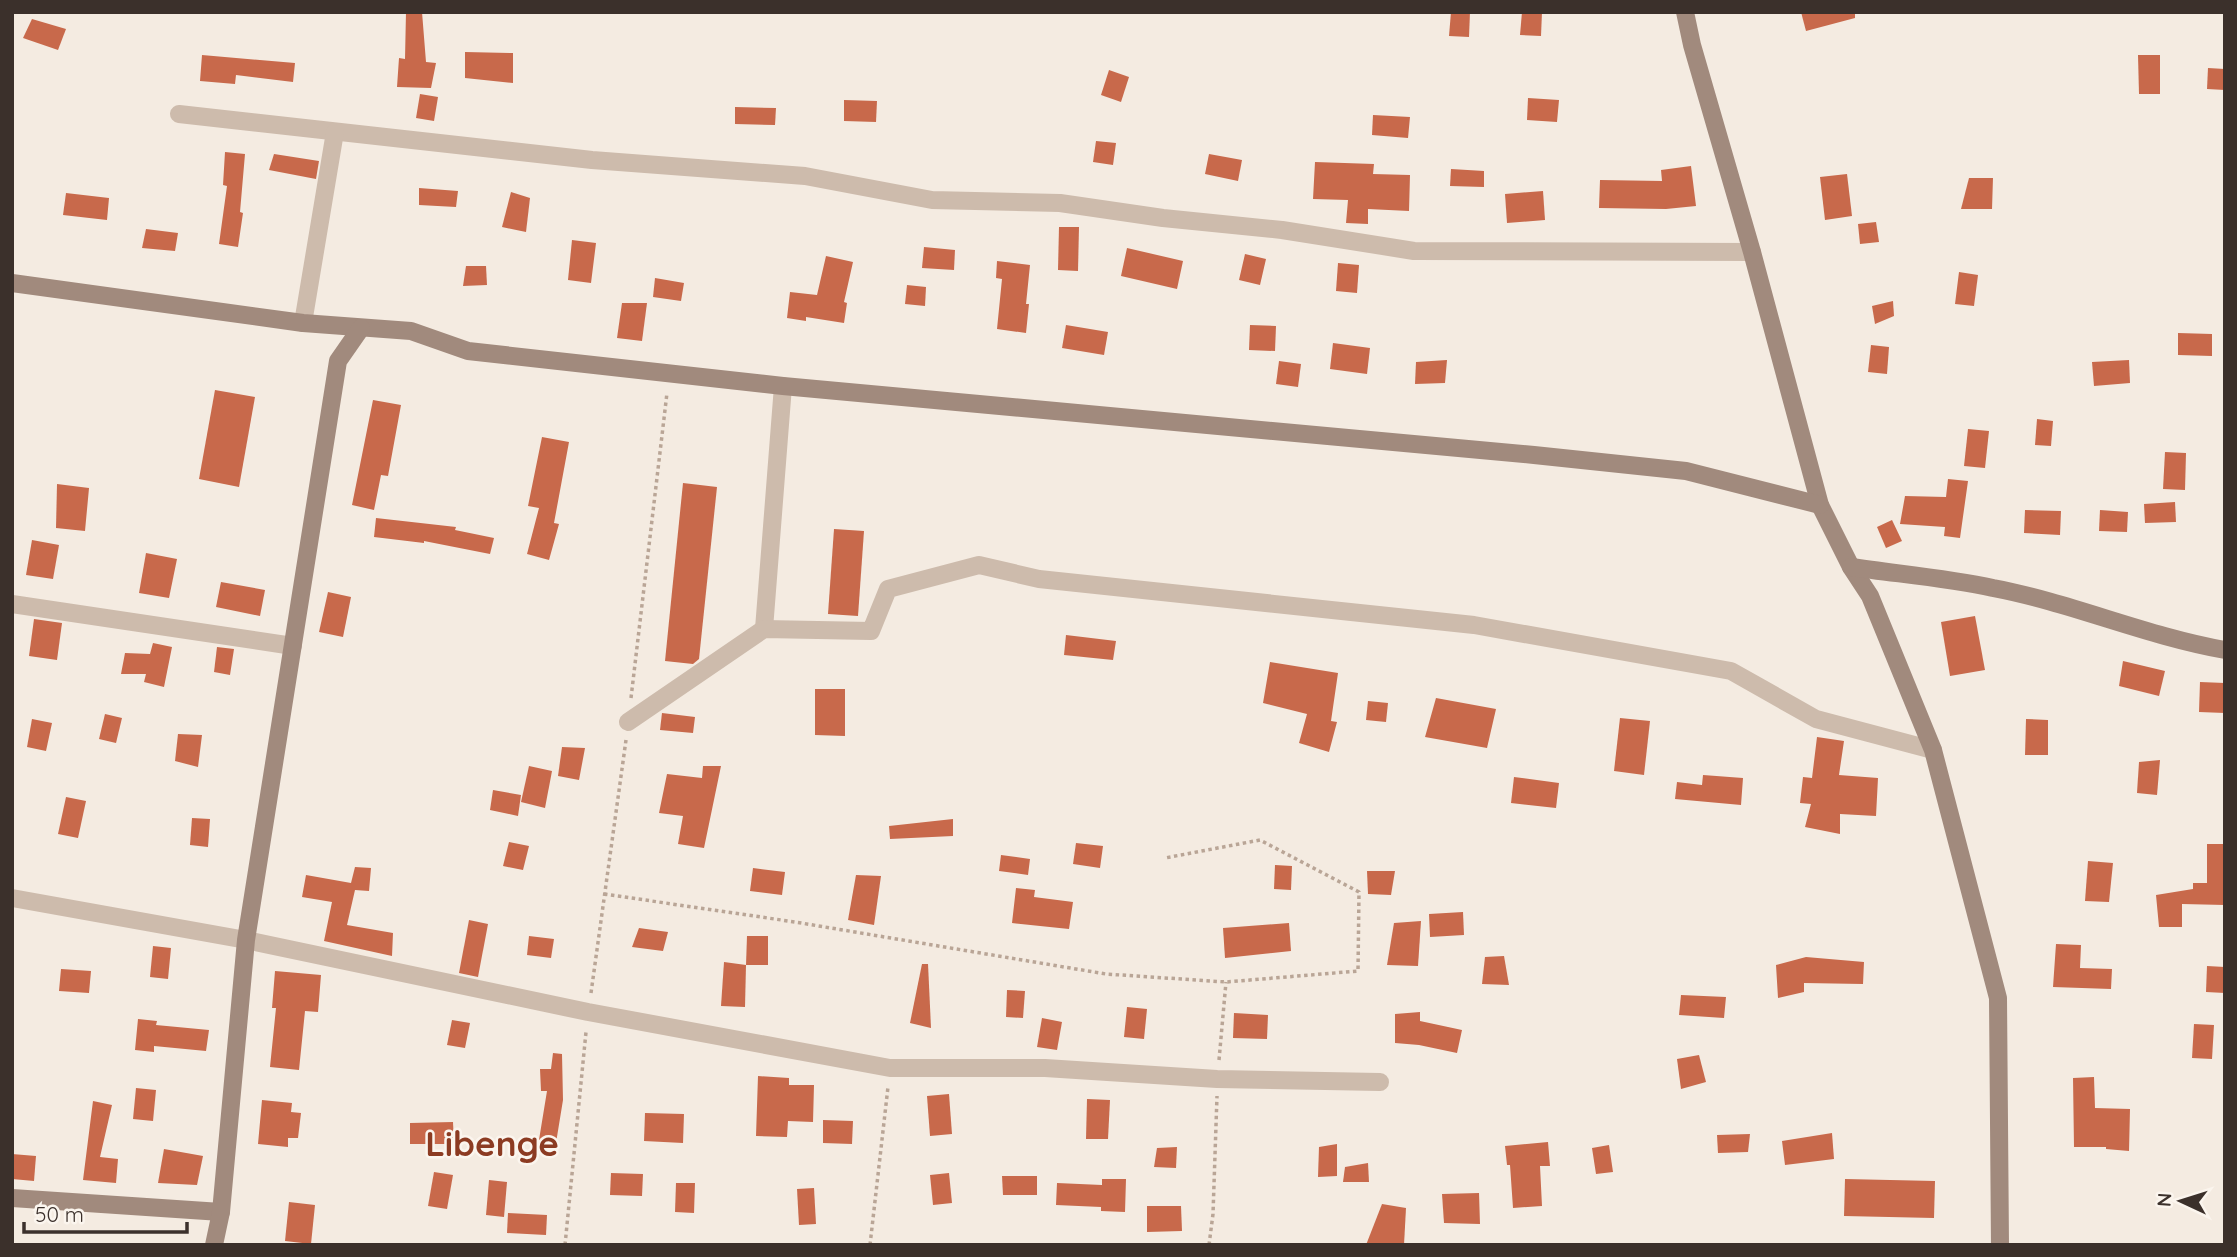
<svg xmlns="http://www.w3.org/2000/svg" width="2237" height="1257" viewBox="0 0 2237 1257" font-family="Quicksand,sans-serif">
	<rect width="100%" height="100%" fill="#f4ebe1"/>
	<g fill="#c8694b">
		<path d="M406 12H422L426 62 436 63 431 88 397 87 399 58 405 59Z"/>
		<path d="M1451 12H1470L1469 37 1449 36Z"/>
		<path d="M1522 12H1542L1541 36 1520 35Z"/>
		<path d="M1801 12H1855V18L1806 31Z"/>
		<path d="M32 19 66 29 58 50 23 38Z"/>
		<path d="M465 52 513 53V83L465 78Z"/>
		<path d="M202 55 295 63 293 82 236 75 235 84 200 81Z"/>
		<path d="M2138 55H2160V94H2139Z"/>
		<path d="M2208 68 2225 69V90L2207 89Z"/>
		<path d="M1109 70 1129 77 1121 102 1101 95Z"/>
		<path d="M420 94 438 97 434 121 416 118Z"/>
		<path d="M1528 98 1559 100 1557 122 1527 120Z"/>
		<path d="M844 100 877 101 876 122 844 121Z"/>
		<path d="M735 107 776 108 775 125 735 124Z"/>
		<path d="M1373 115 1410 117 1408 138 1372 135Z"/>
		<path d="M1096 141 1116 143 1113 165 1093 162Z"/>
		<path d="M225 152 245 154 240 212 243 213 238 247 219 244 227 186 223 185Z"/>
		<path d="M274 154 319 161 316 179 269 170Z"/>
		<path d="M1209 154 1242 160 1238 181 1205 174Z"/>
		<path d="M1315 162 1374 164 1373 174 1410 175 1409 211 1368 209V224L1346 223 1348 200 1313 199Z"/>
		<path d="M1691 166 1696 206 1666 209 1599 208 1600 180 1662 181 1661 170Z"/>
		<path d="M1451 169 1484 171V187L1450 186Z"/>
		<path d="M1847 174 1852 216 1825 220 1820 177Z"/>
		<path d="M1969 178H1993L1992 209H1961Z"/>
		<path d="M419 188 458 191 456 207 419 205Z"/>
		<path d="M1543 191 1545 220 1507 223 1505 194Z"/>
		<path d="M511 192 530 198 526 232 502 227Z"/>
		<path d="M66 193 109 198 107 220 63 215Z"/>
		<path d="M1876 222 1879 242 1860 244 1858 224Z"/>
		<path d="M1059 227H1079L1078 271 1058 270Z"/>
		<path d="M146 229 178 233 175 251 142 248Z"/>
		<path d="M572 240 596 243 591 283 568 280Z"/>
		<path d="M924 247 955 250 954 270 922 268Z"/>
		<path d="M1127 248 1183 261 1177 289 1121 276Z"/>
		<path d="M1245 254 1266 259 1260 285 1239 280Z"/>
		<path d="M826 256 853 262 844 302 847 303 844 323 806 317V321L787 318 790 292 817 295Z"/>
		<path d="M997 261 1030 265 1026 304H1029L1026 333 997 329 1002 279 996 278Z"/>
		<path d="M1338 263 1359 265 1357 293 1336 291Z"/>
		<path d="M466 266H486L487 285 463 286Z"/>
		<path d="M1959 272 1978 275 1974 306 1955 304Z"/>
		<path d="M655 278 684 283 681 301 653 297Z"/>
		<path d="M907 285 926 287 925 306 905 304Z"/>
		<path d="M1893 301 1894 316 1875 324 1872 306Z"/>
		<path d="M622 303H647L642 341 617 338Z"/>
		<path d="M1066 325 1108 332 1104 355 1062 348Z"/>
		<path d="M1250 325 1276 326 1275 351 1249 350Z"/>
		<path d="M2178 333 2212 334V356L2178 355Z"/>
		<path d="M1333 343 1370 348 1367 374 1330 369Z"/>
		<path d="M1871 345 1889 347 1887 374 1868 372Z"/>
		<path d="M1447 360 1445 383 1415 384 1416 362Z"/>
		<path d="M2129 360 2130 383 2094 386 2092 362Z"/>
		<path d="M1279 361 1301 364 1298 387 1276 384Z"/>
		<path d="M215 390 255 397 239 487 199 479Z"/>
		<path d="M373 400 401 405 388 476 381 475 374 510 352 505Z"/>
		<path d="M2037 419 2053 421 2051 446 2035 445Z"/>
		<path d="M1968 429 1989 431 1985 468 1964 466Z"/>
		<path d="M542 437 569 442 554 523 559 524 549 560 527 554 539 508 528 506Z"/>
		<path d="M2165 452 2186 453 2185 490 2163 489Z"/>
		<path d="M1948 479 1968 481 1960 538 1944 536 1945 527 1900 524 1905 496 1946 497Z"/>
		<path d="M683 483 717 487 699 659 693 664 665 661Z"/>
		<path d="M57 484 89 488 85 531 56 528Z"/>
		<path d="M2175 502 2176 522 2145 523 2144 504Z"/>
		<path d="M2025 510 2061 511 2060 535 2024 533Z"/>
		<path d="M2100 510 2128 512 2127 532 2099 531Z"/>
		<path d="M376 518 456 527 455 530 494 538 490 554 424 541V543L374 537Z"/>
		<path d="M1892 520 1902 541 1886 548 1877 527Z"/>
		<path d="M834 529 864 531 858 616 828 614Z"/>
		<path d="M32 540 59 545 53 579 26 575Z"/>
		<path d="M146 553 177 559 169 598 139 593Z"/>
		<path d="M221 582 265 590 260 616 216 607Z"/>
		<path d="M328 592 351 597 343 637 319 632Z"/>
		<path d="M1975 616 1985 670 1950 676 1941 622Z"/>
		<path d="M34 619 62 623 57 660 29 656Z"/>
		<path d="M1066 635 1116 641 1113 660 1064 655Z"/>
		<path d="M153 643 172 647 164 687 144 682 146 674H121L125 653 150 654Z"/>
		<path d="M217 647 234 649 230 675 214 672Z"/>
		<path d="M2123 661 2165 671 2159 696 2119 686Z"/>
		<path d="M1270 662 1338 673 1331 721 1337 722 1329 752 1299 743 1307 714 1263 703Z"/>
		<path d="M2200 682 2225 683V713L2199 712Z"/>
		<path d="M815 689H845V736L815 735Z"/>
		<path d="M1436 698 1496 709 1487 748 1425 737Z"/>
		<path d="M1368 701 1388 703 1386 722 1366 720Z"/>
		<path d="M662 713 695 717 693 733 660 730Z"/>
		<path d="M105 714 122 718 116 743 99 739Z"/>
		<path d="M1620 718 1650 721 1644 775 1614 771Z"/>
		<path d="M32 719 52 723 46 751 27 747Z"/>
		<path d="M2026 719 2048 720V755H2025Z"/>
		<path d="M178 734 202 735 198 767 175 761Z"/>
		<path d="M1817 737 1844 741 1839 775 1878 778 1876 816 1840 814V834L1805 827 1811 804 1800 803 1803 777 1812 778Z"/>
		<path d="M562 747 585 748 579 780 558 776Z"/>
		<path d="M2160 760 2157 795 2137 793 2139 762Z"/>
		<path d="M529 766 552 771 545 808 521 802Z"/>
		<path d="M703 766H721L704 848 678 844 683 816 659 813 667 774 702 778Z"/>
		<path d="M1703 775 1743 778 1741 805 1675 799 1677 782 1702 785Z"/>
		<path d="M1514 777 1559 783 1556 808 1511 803Z"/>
		<path d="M493 790 521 795 518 816 490 810Z"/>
		<path d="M66 797 86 801 78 838 58 834Z"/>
		<path d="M192 818 210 819 208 847 190 845Z"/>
		<path d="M953 819V836L890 839 889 826Z"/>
		<path d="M509 842 529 846 523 870 503 866Z"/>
		<path d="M1076 843 1103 846 1100 868 1073 864Z"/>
		<path d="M2207 844H2225V905L2182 904V927H2159L2156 895 2193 889V883H2207Z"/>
		<path d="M1001 855 1030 859 1028 875 999 871Z"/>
		<path d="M2088 861 2113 863 2109 902 2085 901Z"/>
		<path d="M1275 865 1292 866 1291 890 1274 889Z"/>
		<path d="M355 867 371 868 369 891 355 890 347 925 393 933 392 956 324 941 332 902 302 897 306 875 351 883Z"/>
		<path d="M753 868 785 872 782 895 750 891Z"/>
		<path d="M1367 871H1395L1391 895 1368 894Z"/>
		<path d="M856 875 881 876 874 925 848 920Z"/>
		<path d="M1016 888 1035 890 1034 897 1073 902 1069 929 1012 923Z"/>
		<path d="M1463 912 1464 935 1430 937 1429 914Z"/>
		<path d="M469 920 488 924 478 977 459 973Z"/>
		<path d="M1421 921 1418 966 1387 965 1394 923Z"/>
		<path d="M1289 923 1291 951 1225 958 1223 928Z"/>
		<path d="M639 928 668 932 663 951 632 947Z"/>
		<path d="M529 936 554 939 551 958 527 955Z"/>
		<path d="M747 936H768V965H746Z"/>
		<path d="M2056 944 2081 945 2080 968 2112 969 2111 989 2053 987Z"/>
		<path d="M153 946 171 948 168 979 150 977Z"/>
		<path d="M1504 956 1509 985 1482 984 1485 957Z"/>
		<path d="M1806 957 1864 962 1863 984 1804 983V992L1778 998 1776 965Z"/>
		<path d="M724 962 746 965 745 1007 721 1006Z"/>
		<path d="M922 964H928L931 1028 910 1023Z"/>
		<path d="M2207 966 2225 967V993L2206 992Z"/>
		<path d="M61 969 91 971 89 993 59 991Z"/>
		<path d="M275 971 321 975 318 1012 305 1011 299 1070 270 1067 276 1008H272Z"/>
		<path d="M1007 990 1025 991 1023 1018 1006 1017Z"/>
		<path d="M1681 995 1726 997 1724 1018 1679 1015Z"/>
		<path d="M1127 1007 1147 1009 1144 1039 1124 1037Z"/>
		<path d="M1420 1012V1021L1462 1030 1457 1053 1419 1045 1395 1043V1014Z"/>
		<path d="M1234 1013 1268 1015 1267 1039 1233 1038Z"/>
		<path d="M1042 1018 1062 1022 1057 1050 1037 1047Z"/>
		<path d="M138 1019 157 1021 156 1025 209 1030 206 1051 154 1046V1052L135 1050Z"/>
		<path d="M452 1020 470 1023 465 1048 447 1045Z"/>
		<path d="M2194 1024 2214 1025 2212 1059 2192 1058Z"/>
		<path d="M553 1053 562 1054 563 1100 555 1149 538 1146 547 1091H541L540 1069H551Z"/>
		<path d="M1699 1055 1706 1082 1681 1089 1677 1059Z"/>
		<path d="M758 1076 789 1078V1085H814L813 1122 788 1121 787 1137 756 1136Z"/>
		<path d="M2094 1077 2095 1108 2130 1109 2129 1151 2106 1149V1147H2074L2073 1078Z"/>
		<path d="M136 1088 156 1090 153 1121 133 1119Z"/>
		<path d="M949 1094 952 1134 930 1136 927 1096Z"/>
		<path d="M1087 1099 1110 1100 1108 1139H1086Z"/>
		<path d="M262 1100 292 1103 291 1112 301 1113 298 1138H288V1147L258 1144Z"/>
		<path d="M93 1101 112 1105 100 1157 118 1159 116 1183 83 1180Z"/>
		<path d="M645 1113 684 1114 683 1143 644 1141Z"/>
		<path d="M823 1120 853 1121 852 1144 823 1143Z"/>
		<path d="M453 1122 454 1144H410V1123Z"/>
		<path d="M1832 1133 1834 1159 1785 1165 1782 1141Z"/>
		<path d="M1750 1134 1748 1152 1718 1153 1717 1135Z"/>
		<path d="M1548 1142 1550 1166H1540L1542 1206 1513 1208 1510 1165H1507L1505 1146Z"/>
		<path d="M1337 1144V1176L1318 1177 1319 1147Z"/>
		<path d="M1609 1145 1613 1172 1596 1174 1592 1148Z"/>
		<path d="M1177 1147 1176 1168 1154 1167 1157 1148Z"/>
		<path d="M164 1149 203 1156 197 1185 158 1183Z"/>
		<path d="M12 1154 36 1156 34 1181 12 1179Z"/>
		<path d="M1368 1163 1369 1182H1343L1345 1167Z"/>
		<path d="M434 1172 453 1175 447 1209 428 1206Z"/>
		<path d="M611 1173 643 1174 642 1196 610 1195Z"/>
		<path d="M949 1173 952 1203 933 1205 930 1175Z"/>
		<path d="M1002 1176H1037V1195H1003Z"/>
		<path d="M1102 1179H1126L1125 1212 1101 1211V1207L1056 1205 1057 1183 1102 1185Z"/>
		<path d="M1845 1179 1935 1181 1934 1218 1844 1216Z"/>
		<path d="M489 1180 507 1182 504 1217 486 1215Z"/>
		<path d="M676 1183H695L694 1213 675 1212Z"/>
		<path d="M814 1188 816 1224 799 1225 797 1189Z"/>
		<path d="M1479 1193 1480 1224 1444 1223 1442 1194Z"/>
		<path d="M289 1202 315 1205 311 1244 285 1241Z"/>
		<path d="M1382 1204 1406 1208 1404 1245H1366Z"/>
		<path d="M1147 1206H1181L1182 1231 1147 1232Z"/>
		<path d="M508 1213 547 1215 546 1235 507 1233Z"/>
	</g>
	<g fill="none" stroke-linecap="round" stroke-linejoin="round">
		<g stroke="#b9a596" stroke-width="3.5" stroke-dasharray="3.5 3.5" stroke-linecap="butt">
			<path d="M631 698 667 393"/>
			<path d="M604 894 795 922 1106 974 1226 982 1358 971 1359 892 1260 840 1165 858"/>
			<path d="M591 993 626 740"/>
			<path d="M1219 1060 1226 982"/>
			<path d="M565 1245 586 1032"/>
			<path d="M870 1245 888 1087"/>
			<path d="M1209 1245 1213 1214 1217 1096"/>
		</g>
		<g stroke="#cdbbac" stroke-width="18">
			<path d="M179 114 592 160 805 176 932 200 1060 203 1163 218 1282 230 1414 251 1752 252"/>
			<path d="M303 323 335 132"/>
			<path d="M12 604 293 646"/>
			<path d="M764 629 783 386"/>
			<path d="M628 722 764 629 871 631 888 589 979 565 1039 579 1474 625 1731 671 1816 719 1933 750"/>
			<path d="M12 898 246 940 588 1012 890 1068H1045L1217 1079 1380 1082"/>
		</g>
		<g stroke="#a18a7d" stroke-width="18">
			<path d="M1685 12 1692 45 1752 252 1820 505 1851 567 1870 596 1933 750 1998 998 2000 1245"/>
			<path d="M12 283 303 323 411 331 468 351 783 386 1534 455 1686 471 1820 505"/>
			<path d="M1851 567C1898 574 1947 578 1993 588 2072 603 2146 636 2225 650"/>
			<path d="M12 1198 221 1212"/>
			<path d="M214 1245 221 1212 246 940 338 361 361 328"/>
		</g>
	</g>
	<g text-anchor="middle" stroke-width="5" stroke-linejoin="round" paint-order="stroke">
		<g font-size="35" font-weight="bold" fill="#8c3b22" stroke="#fbf5ee">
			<text x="492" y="1156">Libenge</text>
		</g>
	</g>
	<rect width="2237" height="1257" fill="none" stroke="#3b302b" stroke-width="28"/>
	<g transform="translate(2181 1201) rotate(274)" stroke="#fbf5ee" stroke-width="5" paint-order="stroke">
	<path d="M0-5L12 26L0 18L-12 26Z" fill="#3b302b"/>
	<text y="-10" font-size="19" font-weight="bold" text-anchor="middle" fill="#3b302b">N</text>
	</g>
	<path d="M24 1222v10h163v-10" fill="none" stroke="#3b302b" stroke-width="3.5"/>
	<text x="35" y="1222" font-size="21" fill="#3b302b" stroke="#fbf5ee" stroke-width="5" paint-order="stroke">50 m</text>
</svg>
